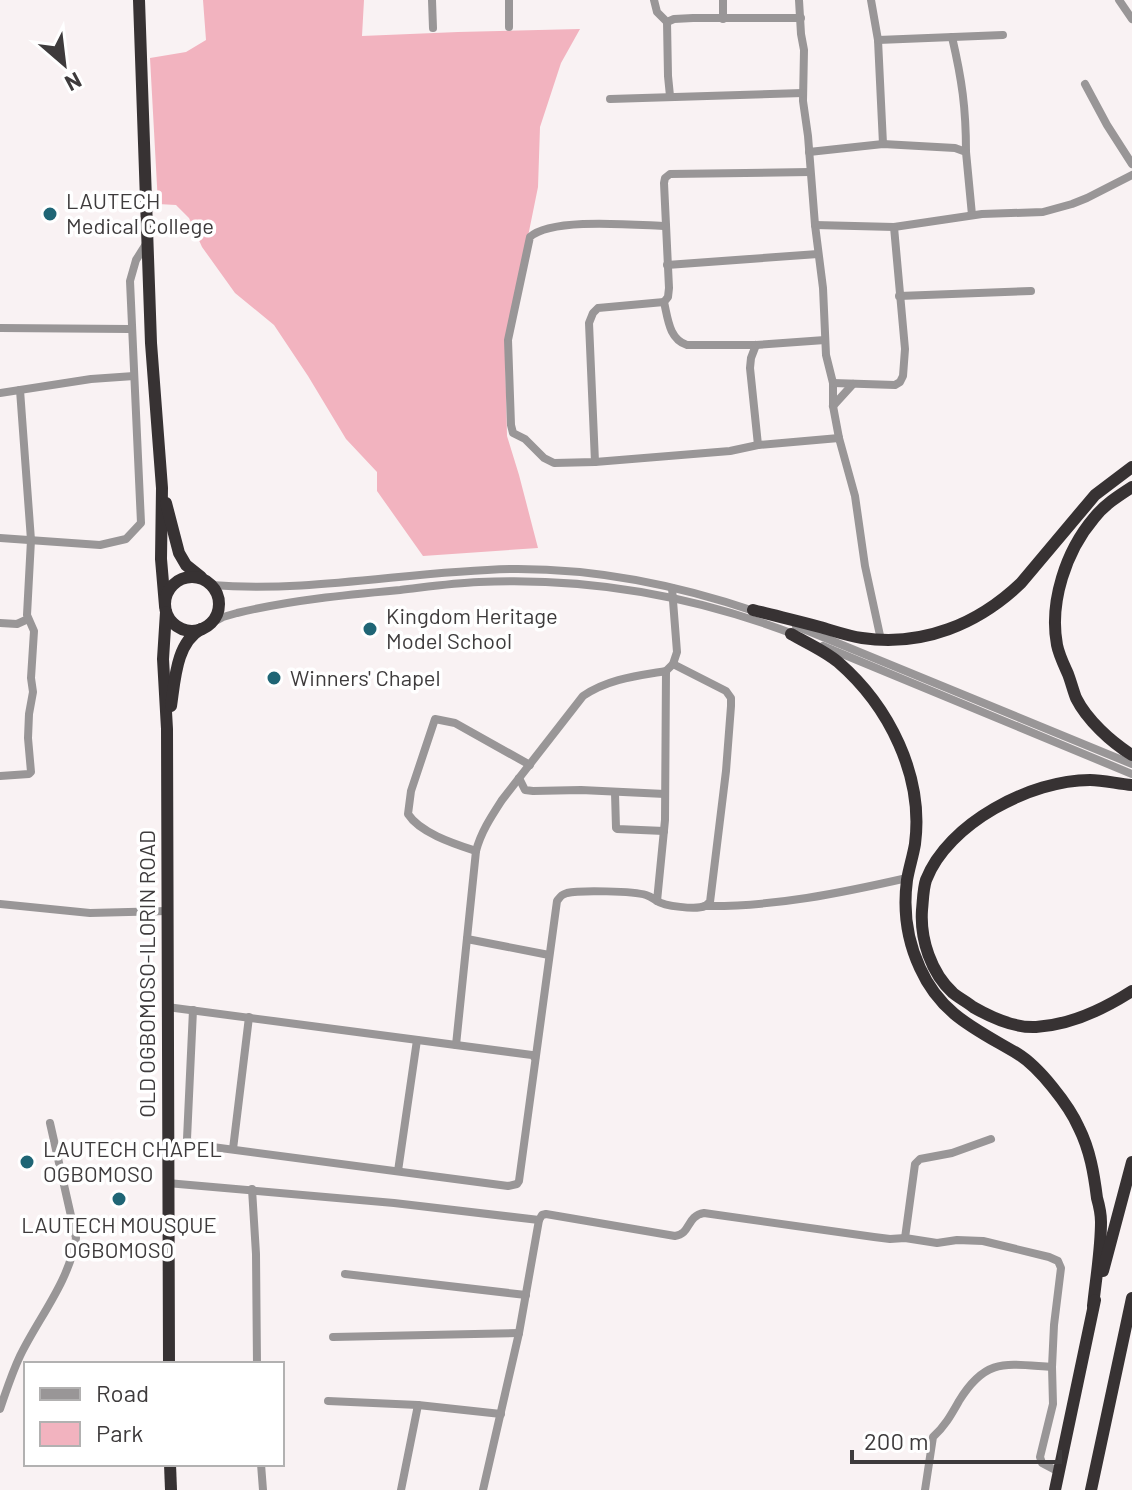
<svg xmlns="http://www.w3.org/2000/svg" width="1132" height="1490" viewBox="0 0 1132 1490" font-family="Barlow,sans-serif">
	<rect width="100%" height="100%" fill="#f9f2f3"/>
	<path fill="#f2b3bf" d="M203 0H364L362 36 458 32 580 29 561 63 540 127 538 187 505 350 507 436 519 475 538 548 423 556 377 491V472L346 439 308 376 274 325 235 293 202 247 189 218 176 205 158 204 150 58 186 52 206 40Z"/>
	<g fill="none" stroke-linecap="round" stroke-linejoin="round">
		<g stroke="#999697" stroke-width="8">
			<path d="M432 0 433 28"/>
			<path d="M509 0V27"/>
			<path d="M654 0 657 12 667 22 674 19 693 18H801"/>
			<path d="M723 0V19"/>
			<path d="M799 0 801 34 804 50 803 101 808 136 815 225 823 288 826 355 833 383V406L839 438 855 496 865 566 881 640"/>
			<path d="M871 0 878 40 883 144"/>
			<path d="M1119 0 1132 19"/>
			<path d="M667 22 668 76 670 96"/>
			<path d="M952 37C962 80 966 108 966 152"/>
			<path d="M878 40 1003 35"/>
			<path d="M1085 84 1107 125 1132 164"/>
			<path d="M610 99 803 93"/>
			<path d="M809 152 883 144 955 148 966 152 972 215"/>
			<path d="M810 172 670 174 665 178 664 183 669 288 668 297 664 302C668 319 669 339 687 345H756L825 340"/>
			<path d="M815 225 894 227 982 214 1043 212 1072 204 1087 198 1132 175"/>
			<path d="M666 226C636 225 551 217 530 237L508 340 511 425 513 433 525 439 544 458 554 463 595 462 730 451 758 445 839 438"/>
			<path d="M667 265 818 254"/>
			<path d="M899 296 1031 291"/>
			<path d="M0 328 130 329"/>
			<path d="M756 345 751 358 750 368 758 445"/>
			<path d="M833 383 895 385 900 382 903 376 905 349 894 227"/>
			<path d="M0 393 91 379 134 376"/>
			<path d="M833 406 853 384"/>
			<path d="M595 462 589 323 593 313 598 308 664 302"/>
			<path d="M0 538 100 545 126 539 141 523 130 281 136 260 148 241"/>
			<path d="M211 585C312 593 410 571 511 569 594 568 678 585 757 612"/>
			<path d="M0 623 17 624 28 619"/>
			<path d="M208 625 223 617 237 613C291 600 345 595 400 590 426 587 453 583 479 582 587 577 695 596 796 635"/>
			<path d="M796 626 1132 764"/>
			<path d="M823 646 1132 774"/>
			<path d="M0 776 29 774 31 772 28 738 29 714 33 692 31 678 34 631 27 615 31 540 20 390"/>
			<path d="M519 778 525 790 533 791 581 790 665 794"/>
			<path d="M615 793 616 828 617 829 664 831"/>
			<path d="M476 851C455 844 420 833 408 814L411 791 435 719 455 723 530 765"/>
			<path d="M657 901C664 906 696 910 705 906 707 905 708 903 710 902L726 771 731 706V698L726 691 673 664"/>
			<path d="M0 904 90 913 167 911"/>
			<path d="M705 906C773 907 841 893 907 878"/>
			<path d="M467 939 549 955"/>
			<path d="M167 1007 532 1055 535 1058"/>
			<path d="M193 1010 187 1139 190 1144 508 1186 517 1184 519 1181 557 901C561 896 561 895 567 893 579 890 634 891 646 895 652 897 652 898 657 901L665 820 666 671 673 664 677 652 672 588"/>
			<path d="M456 1045 476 851C481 832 491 817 502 800L583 696C608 679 636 676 666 671"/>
			<path d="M233 1149 249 1017"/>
			<path d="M398 1171 417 1040"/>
			<path d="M167 1183 394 1203 539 1220 542 1215 546 1214 675 1236C691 1234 686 1216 704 1213L874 1237 890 1239 905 1238 937 1243 957 1240 983 1241 1049 1257 1058 1261 1061 1268 1054 1325 1052 1367 1053 1404 1040 1457 1042 1463 1059 1472"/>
			<path d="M252 1189 256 1254 257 1364"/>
			<path d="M905 1238 915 1164 920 1159 952 1153 991 1139"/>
			<path d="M345 1274 526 1295"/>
			<path d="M333 1337 519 1333"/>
			<path d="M328 1401 418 1405 501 1414"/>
			<path d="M0 1409C6 1391 12 1373 20 1356 39 1317 69 1282 76 1238L50 1123"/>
			<path d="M261 1464 263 1490"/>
			<path d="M401 1490 418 1405"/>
			<path d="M483 1490 519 1333 539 1220"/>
			<path d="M925 1490 933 1437C945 1426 951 1415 959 1401 986 1357 1006 1364 1052 1367"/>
		</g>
		<g stroke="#373233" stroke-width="12">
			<path d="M139 0 151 343 162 488 161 559 165 606"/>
			<path d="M1132 487C1118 496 1104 505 1094 518 1066 551 1049 602 1057 645 1059 655 1064 665 1068 674 1071 682 1073 690 1076 698 1087 720 1111 742 1132 755"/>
			<path d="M166 503 179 553 186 565 201 577"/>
			<circle cx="192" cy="604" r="27"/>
			<path d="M753 610C776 616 798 621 820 627 834 631 848 636 862 638 923 647 978 624 1021 583L1095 495 1132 467"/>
			<path d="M166 612 163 659 167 729 169 1364"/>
			<path d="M791 634C807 643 825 651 838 662 889 706 924 776 915 844 913 856 909 868 907 880 903 910 907 940 920 968 941 1015 976 1029 1018 1054 1039 1067 1069 1105 1079 1128 1090 1150 1094 1174 1097 1198 1099 1205 1101 1214 1101 1222 1101 1249 1096 1278 1093 1306"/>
			<path d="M171 706C175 680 176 643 201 629"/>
			<path d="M1132 785C1118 784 1104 780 1090 780 1031 780 948 823 926 880 923 889 923 901 922 910 920 939 931 973 953 993 959 998 967 1002 973 1007 992 1018 1014 1028 1036 1027 1069 1025 1104 1009 1132 991"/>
			<path d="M1103 1271 1132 1162"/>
			<path d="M170 1464 171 1490"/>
			<path d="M1055 1490 1095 1300"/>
			<path d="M1091 1490 1132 1298"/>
		</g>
	</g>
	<g fill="#1f6575" stroke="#fff" stroke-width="3">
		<circle cx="50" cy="214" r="8"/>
		<circle cx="370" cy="629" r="8"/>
		<circle cx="274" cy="678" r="8"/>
		<circle cx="27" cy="1162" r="8"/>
		<circle cx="119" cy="1199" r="8"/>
	</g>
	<g text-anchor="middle" stroke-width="7" stroke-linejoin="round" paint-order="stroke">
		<g font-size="22" fill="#3e3b3c" stroke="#fff" text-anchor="start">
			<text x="66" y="209">LAUTECH<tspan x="66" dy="25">Medical College</tspan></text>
			<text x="386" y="624">Kingdom Heritage<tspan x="386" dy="25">Model School</tspan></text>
			<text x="290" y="686">Winners' Chapel</text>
			<text x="43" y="1157">LAUTECH CHAPEL<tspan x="43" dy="25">OGBOMOSO</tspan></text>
			<text x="119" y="1233" text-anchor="middle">LAUTECH MOUSQUE<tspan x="119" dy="25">OGBOMOSO</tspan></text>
		</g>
		<g font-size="22" fill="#3e3b3c" stroke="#fff">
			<text transform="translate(147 974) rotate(-90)" y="8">OLD OGBOMOSO-ILORIN ROAD</text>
		</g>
	</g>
	<rect x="24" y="1362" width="260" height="104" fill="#ffffff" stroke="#b2b1b1" stroke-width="2"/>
	<rect x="40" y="1388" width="40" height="12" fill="#999697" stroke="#b2b1b1" stroke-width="2"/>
	<text x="96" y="1402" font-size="24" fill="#3e3b3c">Road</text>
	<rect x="40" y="1422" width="40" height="24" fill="#f2b3bf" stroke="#b2b1b1" stroke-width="2"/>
	<text x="96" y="1442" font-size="24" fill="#3e3b3c">Park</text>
	<g transform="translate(64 64) rotate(152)" stroke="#ffffff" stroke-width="6" paint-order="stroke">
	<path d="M0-6L14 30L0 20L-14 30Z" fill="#3e3b3c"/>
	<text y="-12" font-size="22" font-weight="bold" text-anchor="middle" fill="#3e3b3c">N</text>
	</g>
	<path d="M852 1450v12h208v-12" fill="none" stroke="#3e3b3c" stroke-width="4"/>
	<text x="864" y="1450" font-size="24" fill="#3e3b3c" stroke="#ffffff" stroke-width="6" paint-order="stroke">200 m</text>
</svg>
